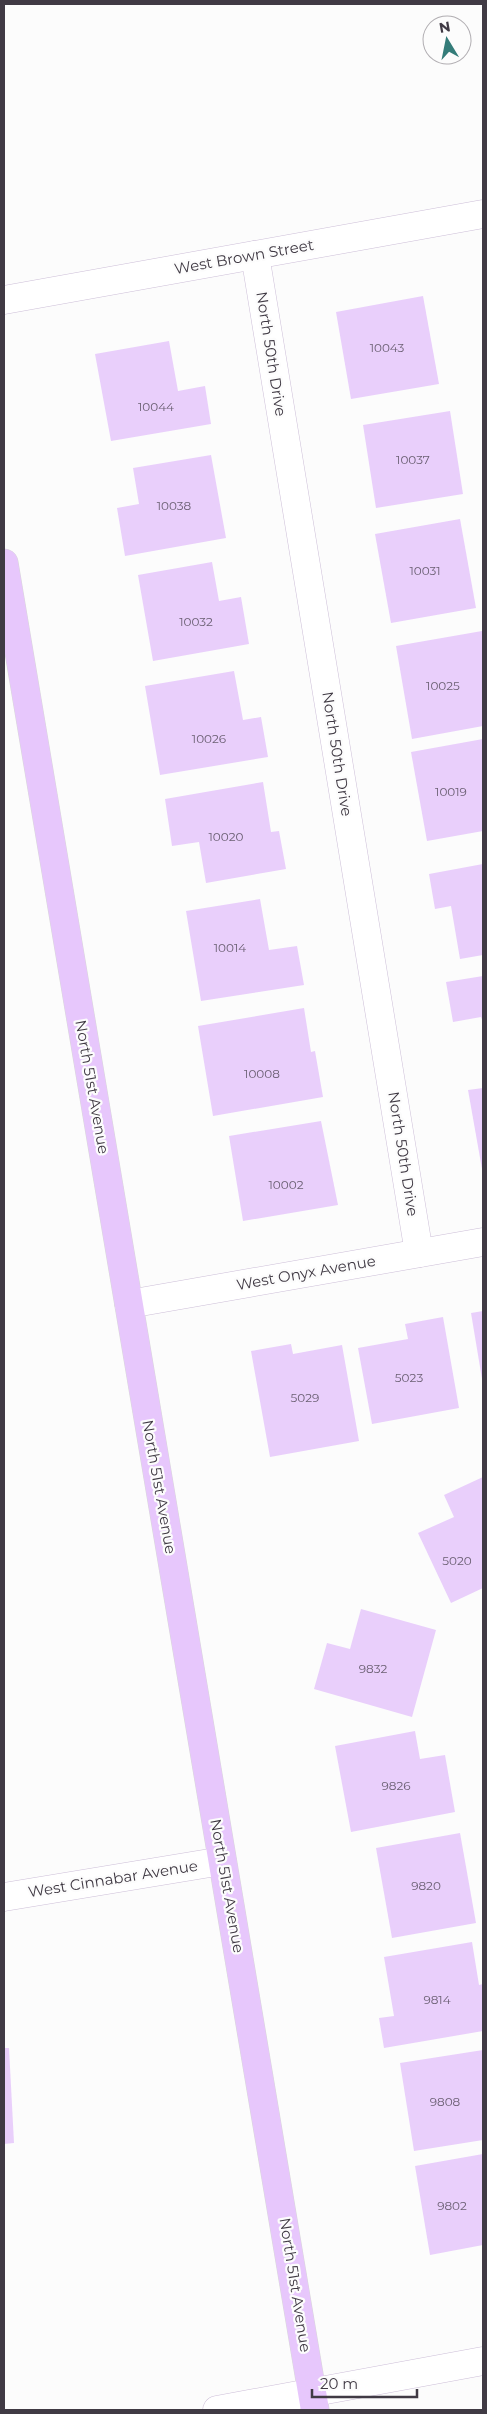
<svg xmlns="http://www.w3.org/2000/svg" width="487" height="2414" viewBox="0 0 487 2414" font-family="Montserrat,sans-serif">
	<rect width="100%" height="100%" fill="#fcfcfc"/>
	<g fill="#e9cffb">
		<path d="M423 296 439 384 351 399 336 312Z"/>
		<path d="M169 341 178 391 205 386 211 424 111 441 95 354Z"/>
		<path d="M450 411 463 494 376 508 363 425Z"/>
		<path d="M211 455 226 538 125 556 117 508 139 504 133 468Z"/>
		<path d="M460 519 476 608 391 623 375 534Z"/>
		<path d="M212 562 219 601 241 597 249 644 153 661 138 575Z"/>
		<path d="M482 631 483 726 412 739 396 646Z"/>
		<path d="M234 671 243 720 261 717 268 757 160 775 145 686Z"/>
		<path d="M483 739V831L427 841 411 752Z"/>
		<path d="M263 782 271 832 279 831 286 869 206 883 199 842 172 846 165 799Z"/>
		<path d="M483 864V955L460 959 451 906 435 909 429 874Z"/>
		<path d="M260 899 269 950 297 946 304 985 201 1001 186 911Z"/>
		<path d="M483 976V1022L481 1017 453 1022 446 982Z"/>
		<path d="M304 1008 311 1052 315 1051 323 1097 213 1116 198 1026Z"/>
		<path d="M483 1088V1169H482L468 1090Z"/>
		<path d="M321 1121 338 1205 243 1221 229 1136Z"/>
		<path d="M483 1311V1378L482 1379 471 1313Z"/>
		<path d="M443 1317 459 1408 372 1424 358 1348 408 1339 405 1324Z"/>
		<path d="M291 1344 293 1354 342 1345 359 1441 270 1457 251 1351Z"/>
		<path d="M483 1477V1588L451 1603 418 1533 454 1517 444 1495Z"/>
		<path d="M361 1609 436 1630 412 1717 314 1689 327 1643 350 1649Z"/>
		<path d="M415 1731 420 1759 445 1755 455 1812 351 1832 335 1746Z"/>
		<path d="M460 1833 476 1923 392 1938 376 1848Z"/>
		<path d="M472 1942 479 1985 483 1984V2031L384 2048 379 2018 394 2016 384 1957Z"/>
		<path d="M4 2048H9L14 2143 4 2144Z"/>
		<path d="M483 2050V2140L414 2151 400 2063Z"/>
		<path d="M483 2154V2245L430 2255 415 2166Z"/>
	</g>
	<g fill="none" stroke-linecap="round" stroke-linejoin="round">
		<defs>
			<g id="minor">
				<path d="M255 255 419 1253"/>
				<path d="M4 300 483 214"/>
				<path d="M129 1304 483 1242"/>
				<path d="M4 1897 222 1861"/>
			</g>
			<path id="tertiary" d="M217 2410 483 2361"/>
			<path id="primary" d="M4 563 315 2410"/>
		</defs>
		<use href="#minor" stroke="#cdbfd8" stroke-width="29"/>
		<use href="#tertiary" stroke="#cdbfd8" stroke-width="29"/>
		<use href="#primary" stroke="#d9d8da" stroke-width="29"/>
		<use href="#minor" stroke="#fff" stroke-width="28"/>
		<use href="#tertiary" stroke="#fff" stroke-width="28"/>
		<use href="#primary" stroke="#e7c7fc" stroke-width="28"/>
	</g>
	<g text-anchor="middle" stroke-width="4.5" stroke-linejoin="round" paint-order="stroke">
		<g font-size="12" fill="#6a5f72">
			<text x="387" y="352">10043</text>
			<text x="156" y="411">10044</text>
			<text x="413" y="464">10037</text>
			<text x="174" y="510">10038</text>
			<text x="425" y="575">10031</text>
			<text x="196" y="626">10032</text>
			<text x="443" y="690">10025</text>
			<text x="209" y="743">10026</text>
			<text x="451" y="796">10019</text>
			<text x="226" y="841">10020</text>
			<text x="230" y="952">10014</text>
			<text x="262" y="1078">10008</text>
			<text x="286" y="1189">10002</text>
			<text x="409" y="1382">5023</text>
			<text x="305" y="1402">5029</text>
			<text x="457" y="1565">5020</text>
			<text x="373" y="1673">9832</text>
			<text x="396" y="1790">9826</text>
			<text x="426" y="1890">9820</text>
			<text x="437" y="2004">9814</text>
			<text x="445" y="2106">9808</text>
			<text x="452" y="2210">9802</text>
		</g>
		<g font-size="15" fill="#403a44" stroke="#fcfcfc">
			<text transform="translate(244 257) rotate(-10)" y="5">West Brown Street</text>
			<text transform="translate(271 354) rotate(81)" y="5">North 50th Drive</text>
			<text transform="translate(337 754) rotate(81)" y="5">North 50th Drive</text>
			<text transform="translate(92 1087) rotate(80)" y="5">North 51st Avenue</text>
			<text transform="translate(403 1154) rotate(81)" y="5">North 50th Drive</text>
			<text transform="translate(306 1273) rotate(-10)" y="5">West Onyx Avenue</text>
			<text transform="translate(159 1487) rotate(80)" y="5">North 51st Avenue</text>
			<text transform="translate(113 1879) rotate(-9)" y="5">West Cinnabar Avenue</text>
			<text transform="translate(227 1886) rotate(80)" y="5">North 51st Avenue</text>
			<text transform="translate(295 2285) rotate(81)" y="5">North 51st Avenue</text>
		</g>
	</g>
	<rect width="487" height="2414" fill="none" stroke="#403a44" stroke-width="10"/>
	<g transform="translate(447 40) rotate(350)"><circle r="24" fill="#fcfcfc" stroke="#b1aeb2"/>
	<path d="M0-4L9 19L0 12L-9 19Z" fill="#347c79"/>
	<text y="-8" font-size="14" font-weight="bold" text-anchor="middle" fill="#403a44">N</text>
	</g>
	<path d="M312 2389v8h105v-8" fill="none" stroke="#403a44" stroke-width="2.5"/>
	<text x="320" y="2389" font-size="15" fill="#403a44" stroke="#fcfcfc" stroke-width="4" paint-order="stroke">20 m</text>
</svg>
